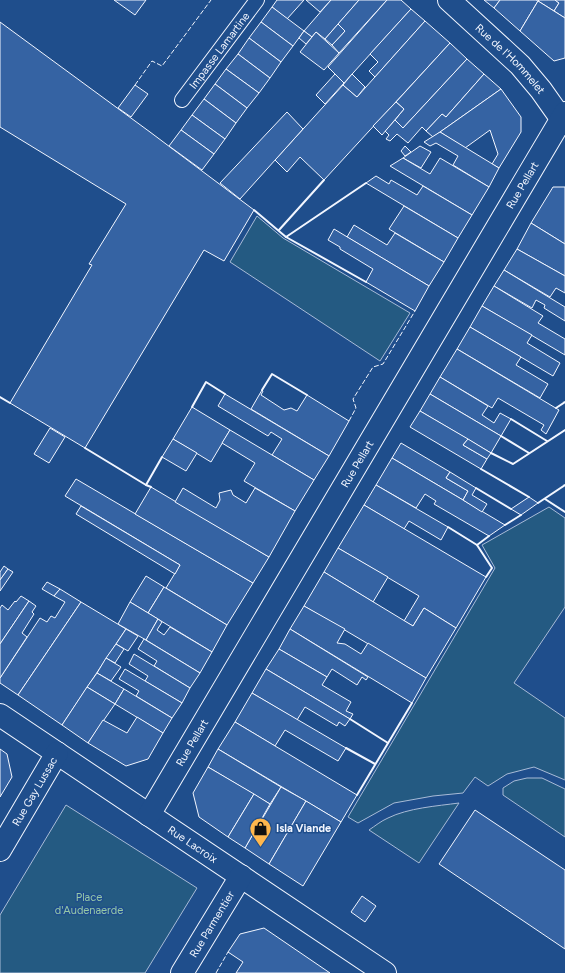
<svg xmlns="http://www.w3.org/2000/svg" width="565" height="973" viewBox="0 0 565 973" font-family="Figtree,sans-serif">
	<rect width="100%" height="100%" fill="#1f4e8c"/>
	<g fill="#245a82" stroke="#a8bbd7">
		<path d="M257 216 283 238 410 313 380 361 230 262Z"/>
		<path d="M549 507 565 518V607L514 683 565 718V780L534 767 507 774 488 786 475 777 463 793 433 796 394 803 358 823 348 817 495 568 482 545Z"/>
		<path d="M527 778H542L565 789V837L503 795V788L514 781Z"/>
		<path d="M459 803 419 863 369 830C375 826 381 821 388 818 408 808 437 806 459 803Z"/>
		<path d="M66 805 197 888 145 973H0V915Z"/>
	</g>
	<g fill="#3563a3" stroke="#f2f6ff">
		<path d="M114 0H146L135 15Z"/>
		<path d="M277 0H304L287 19 272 7Z"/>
		<path d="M306 0H331L320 12Z"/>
		<path d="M331 0H359L325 39 316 32 312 37 304 31Z"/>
		<path d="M359 0H387L339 53 332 45 345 31 338 24Z"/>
		<path d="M387 0H401L411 9 344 83 328 67Z"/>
		<path d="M484 0H500L494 8Z"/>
		<path d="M500 0H536L538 1 520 31 494 8Z"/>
		<path d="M539 0H555L559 3 554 11 538 1Z"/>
		<path d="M555 0H565V18L554 11 559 3Z"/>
		<path d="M538 1 565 18V58L554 61 520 31Z"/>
		<path d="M272 7 304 31 293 46 261 22Z"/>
		<path d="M411 9 425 21 375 77 369 71 378 62 370 54Z"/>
		<path d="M425 21 450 43 324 180 300 157 287 172 275 160 343 85 357 97Z"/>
		<path d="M0 22 150 132 254 210 224 261 204 250 85 448 10 403 92 265 89 264 126 204 0 127Z"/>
		<path d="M261 22 293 46 281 62 249 38Z"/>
		<path d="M338 24 345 31 332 45 325 39Z"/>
		<path d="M304 31 312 37 306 44 299 38Z"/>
		<path d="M316 32 339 53 324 70 300 52Z"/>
		<path d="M249 38 281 62 270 78 238 54Z"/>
		<path d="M450 43 467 59 403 128 395 120 404 109 396 102Z"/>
		<path d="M238 54 270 78 259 93 226 69Z"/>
		<path d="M467 59 484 74 446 117 442 114 426 131 422 127 408 143 397 134 390 141 386 139 389 135 385 131 395 120 403 128Z"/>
		<path d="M226 69 259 93 247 108 215 84Z"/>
		<path d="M335 74 344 83 325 104 316 95Z"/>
		<path d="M352 74 365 87 357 97 343 85Z"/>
		<path d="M484 74 501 89 433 137 426 131 442 114 446 117Z"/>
		<path d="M215 84 247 108 236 123 204 99Z"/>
		<path d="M135 85 148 94 131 117 118 108Z"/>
		<path d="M501 89 521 117V132L499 168 492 164 498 154 490 130 465 148 440 132Z"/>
		<path d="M204 99 236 123 225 139 192 115Z"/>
		<path d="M396 102 404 109 382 135 373 126Z"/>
		<path d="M287 112 303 129 240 199 220 183Z"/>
		<path d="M192 115 225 139 214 154 181 130Z"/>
		<path d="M181 130 214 154 202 170 169 146Z"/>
		<path d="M440 132 499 168 489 187 453 165 458 156 436 143 430 146 424 142Z"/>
		<path d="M405 146 411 152 405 156 401 151Z"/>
		<path d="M420 146 431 152 421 168 403 158Z"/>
		<path d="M403 158 430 174 440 158 489 187 472 215 390 166Z"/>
		<path d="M376 176 389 184 391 180 417 195 423 186 472 215 458 238 366 183Z"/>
		<path d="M553 187H565V244L531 223Z"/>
		<path d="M404 206 458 238 444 262 389 229Z"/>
		<path d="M531 223 565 244V276L517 249Z"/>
		<path d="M354 225 387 245 395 233 444 262 429 286 347 237Z"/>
		<path d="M334 229 429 286 415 311 366 282 373 269 340 249V247L328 240Z"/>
		<path d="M517 249 565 276V293L556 288 550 297 504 270Z"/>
		<path d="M504 270 565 307V321L544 308 545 305 536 300 532 308 494 286Z"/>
		<path d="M494 286 543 316 538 323 565 339V355L482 306Z"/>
		<path d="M482 306 532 335 527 343 560 363 553 376 470 327Z"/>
		<path d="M470 327 521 357 516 365 548 384 540 398 457 349Z"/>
		<path d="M457 349 559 410 546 434 541 430 544 425 498 398 492 408 440 377Z"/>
		<path d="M440 377 488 406 482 415 494 423 500 413 511 419 501 436 430 394Z"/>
		<path d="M262 390 263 391 261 395 284 410 291 408 297 411 307 395 349 421 329 456 251 409Z"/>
		<path d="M225 394 329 456 314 480 272 455 282 439 271 432 268 436 218 406Z"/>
		<path d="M430 394 501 436 491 453 420 411Z"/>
		<path d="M192 407 230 430 211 462 173 439Z"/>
		<path d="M420 411 468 439 463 445 487 459 481 469 410 427Z"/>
		<path d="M50 428 65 437 49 463 34 454Z"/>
		<path d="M230 430 314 480 295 511 244 481 255 463 222 443Z"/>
		<path d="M173 439 197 453 186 471 162 457Z"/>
		<path d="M468 439 491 453 487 459 463 445Z"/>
		<path d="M401 443 450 472 446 478 468 491 463 500 392 458Z"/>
		<path d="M392 458 463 500 505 525 489 536 434 504 436 501 425 494 416 508 376 485Z"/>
		<path d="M450 472 476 488 472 495 487 504 482 512 463 500 468 491 446 478Z"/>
		<path d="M76 479 253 583 227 625 166 588 180 565 65 496Z"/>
		<path d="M376 485 448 527 441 540 409 521 404 529 364 505Z"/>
		<path d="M151 487 269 557 253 583 135 514Z"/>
		<path d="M183 488 216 508 220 500 219 493 231 490 233 495 246 503 255 488 295 511 269 557 175 502Z"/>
		<path d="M529 497 538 503 521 515 511 509Z"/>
		<path d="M364 505 486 577 456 628 424 608 413 626 404 621 419 596 338 548Z"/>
		<path d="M81 506 180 565 175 574 76 514Z"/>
		<path d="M338 548 388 577 373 602 324 572Z"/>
		<path d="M4 566 8 569 0 580V572Z"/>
		<path d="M8 569 13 572 0 591V580Z"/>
		<path d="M324 572 413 626 424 608 456 628 426 678 304 606Z"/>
		<path d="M146 576 164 587 148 613 130 602Z"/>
		<path d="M47 582 60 589 54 596 42 589Z"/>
		<path d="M164 587 227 625 212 652 148 613Z"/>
		<path d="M60 589 81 602 18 695 0 683V678L40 618 47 622 51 616 55 618 65 602 54 596Z"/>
		<path d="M21 596 29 601 0 644V608L2 605 8 610 15 601 16 602Z"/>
		<path d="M29 601 36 606 32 612 34 614 22 633 27 637 0 678V644Z"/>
		<path d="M81 602 126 629 62 725 18 695Z"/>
		<path d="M130 602 158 619 146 640 118 624Z"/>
		<path d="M304 606 345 629 337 643 345 644 361 654 368 643 426 678 412 703 290 629Z"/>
		<path d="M158 619 162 622 157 630 164 635 170 627 212 652 200 673 146 640Z"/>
		<path d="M126 629 138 636 128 651 116 644Z"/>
		<path d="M290 629 368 677 366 680 362 677 357 685 332 669 327 677 279 649Z"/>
		<path d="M144 639 200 673 190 688 154 666 157 661 138 649Z"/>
		<path d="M116 644 124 649 115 663 106 658Z"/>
		<path d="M279 649 327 677 322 685 351 702 346 711 353 714 350 719 266 669Z"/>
		<path d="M134 654 190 688 182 703 145 681 148 676 129 664Z"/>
		<path d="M106 658 121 667 111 681 97 673Z"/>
		<path d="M125 669 182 703 172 718 136 696 139 691 119 679Z"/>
		<path d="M266 669 350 719 345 726 339 722 337 726 305 707 297 720 252 693Z"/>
		<path d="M97 673 124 689 115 704 87 687Z"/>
		<path d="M87 687 115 704 88 743 62 725Z"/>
		<path d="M124 689 172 718 163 733 115 704Z"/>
		<path d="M252 693 346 748 338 761 285 730 275 746 235 722Z"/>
		<path d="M137 717 163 733 148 759 126 766 88 743 103 720 127 733Z"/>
		<path d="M235 722 357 795 341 822 218 749Z"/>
		<path d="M0 749 7 754 12 777 0 797Z"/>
		<path d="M218 749 281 787 270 804 208 767Z"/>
		<path d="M208 767 254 794 228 837 199 817 193 793Z"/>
		<path d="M281 787 306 801 269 864 245 848Z"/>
		<path d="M254 794 270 804 245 848 228 837Z"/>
		<path d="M306 801 341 822 303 886 269 864Z"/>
		<path d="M475 810 565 870V949L439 864Z"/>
		<path d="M362 896 376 906 365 922 351 912Z"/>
		<path d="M264 928 330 973H236L243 962 228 952 240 934Z"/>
	</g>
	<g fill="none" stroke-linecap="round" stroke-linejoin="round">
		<defs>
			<g id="lane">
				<path id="s1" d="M182 100 257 0"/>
			</g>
			<g id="street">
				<path id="s2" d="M449 0 520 65 541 90 565 124"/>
				<path id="s3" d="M0 715 385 973"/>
				<path id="s4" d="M149 815 565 113"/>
				<path id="s5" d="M0 850 57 753"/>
				<path id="s6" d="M182 973 241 876"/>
			</g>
		</defs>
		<use href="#lane" stroke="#f2f6ff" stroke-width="16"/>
		<use href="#street" stroke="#f2f6ff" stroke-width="24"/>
		<use href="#lane" stroke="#1f4e8c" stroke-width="14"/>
		<use href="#street" stroke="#1f4e8c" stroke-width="22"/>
		<g stroke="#f2f6ff" stroke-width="1" stroke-dasharray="5 2" stroke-linecap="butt">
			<path d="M135 85 152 61 162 66 211 0"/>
			<path d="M349 421 356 408 353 399 373 367 383 364 415 311"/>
			<path d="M216 973 228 952"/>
		</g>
		<g stroke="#f2f6ff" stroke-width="2">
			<path d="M254 210 286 237"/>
			<path d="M279 230 324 180"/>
			<path d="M366 282 286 237 366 183"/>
			<path d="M262 390 272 374 307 395"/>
			<path d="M0 397 10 403"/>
			<path d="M192 407 206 382 225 394"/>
			<path d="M556 408 565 402"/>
			<path d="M511 419 547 441"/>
			<path d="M501 436 529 453"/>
			<path d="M85 448 146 485"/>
			<path d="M491 453 513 464 565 430"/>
			<path d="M481 469 529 497"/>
			<path d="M151 487 146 485 162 457"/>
			<path d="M476 488 511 509"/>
			<path d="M545 499 565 512"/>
			<path d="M538 503 565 485"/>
			<path d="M505 525 521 515"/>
			<path d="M448 527 477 545"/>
			<path d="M486 577 492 568 477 545 489 536"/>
			<path d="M350 719 388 743"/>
			<path d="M346 748 375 764"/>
			<path d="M357 795 412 703"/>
		</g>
	</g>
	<defs>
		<symbol id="shop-pin" viewBox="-11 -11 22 30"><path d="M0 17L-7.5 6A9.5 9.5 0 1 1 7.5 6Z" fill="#ffb74d" stroke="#1f4e8c"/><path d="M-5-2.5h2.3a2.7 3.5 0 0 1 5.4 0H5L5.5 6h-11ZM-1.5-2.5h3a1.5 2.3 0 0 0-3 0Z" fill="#111"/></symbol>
	</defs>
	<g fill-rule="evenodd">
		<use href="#shop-pin" x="248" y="816" width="25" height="34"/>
	</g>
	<g text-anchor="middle" stroke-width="3" stroke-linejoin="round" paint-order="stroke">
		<g font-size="11" fill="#f2f6ff" stroke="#1f4e8c">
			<text dy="4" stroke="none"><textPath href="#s1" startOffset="62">Impasse Lamartine</textPath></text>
			<text dy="4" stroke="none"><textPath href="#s2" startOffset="85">Rue de l'Hommelet</textPath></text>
			<text dy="4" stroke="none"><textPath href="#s4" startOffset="732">Rue Pellart</textPath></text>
			<text dy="4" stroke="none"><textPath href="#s4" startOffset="408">Rue Pellart</textPath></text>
			<text dy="4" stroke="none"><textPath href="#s4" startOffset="84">Rue Pellart</textPath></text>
			<text dy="4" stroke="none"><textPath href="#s5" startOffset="68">Rue Gay Lussac</textPath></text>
			<text dy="4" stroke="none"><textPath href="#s3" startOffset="232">Rue Lacroix</textPath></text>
			<text dy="4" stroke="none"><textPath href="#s6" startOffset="57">Rue Parmentier</textPath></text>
		</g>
		<g font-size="11" font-weight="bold" fill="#f2f6ff" stroke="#1f4e8c" text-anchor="start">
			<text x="276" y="832">Isla Viande</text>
		</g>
		<g font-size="11" fill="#97c8a6" stroke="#1f4e8c">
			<text x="89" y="901">Place<tspan x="89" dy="13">d'Audenaerde</tspan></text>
		</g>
	</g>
</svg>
